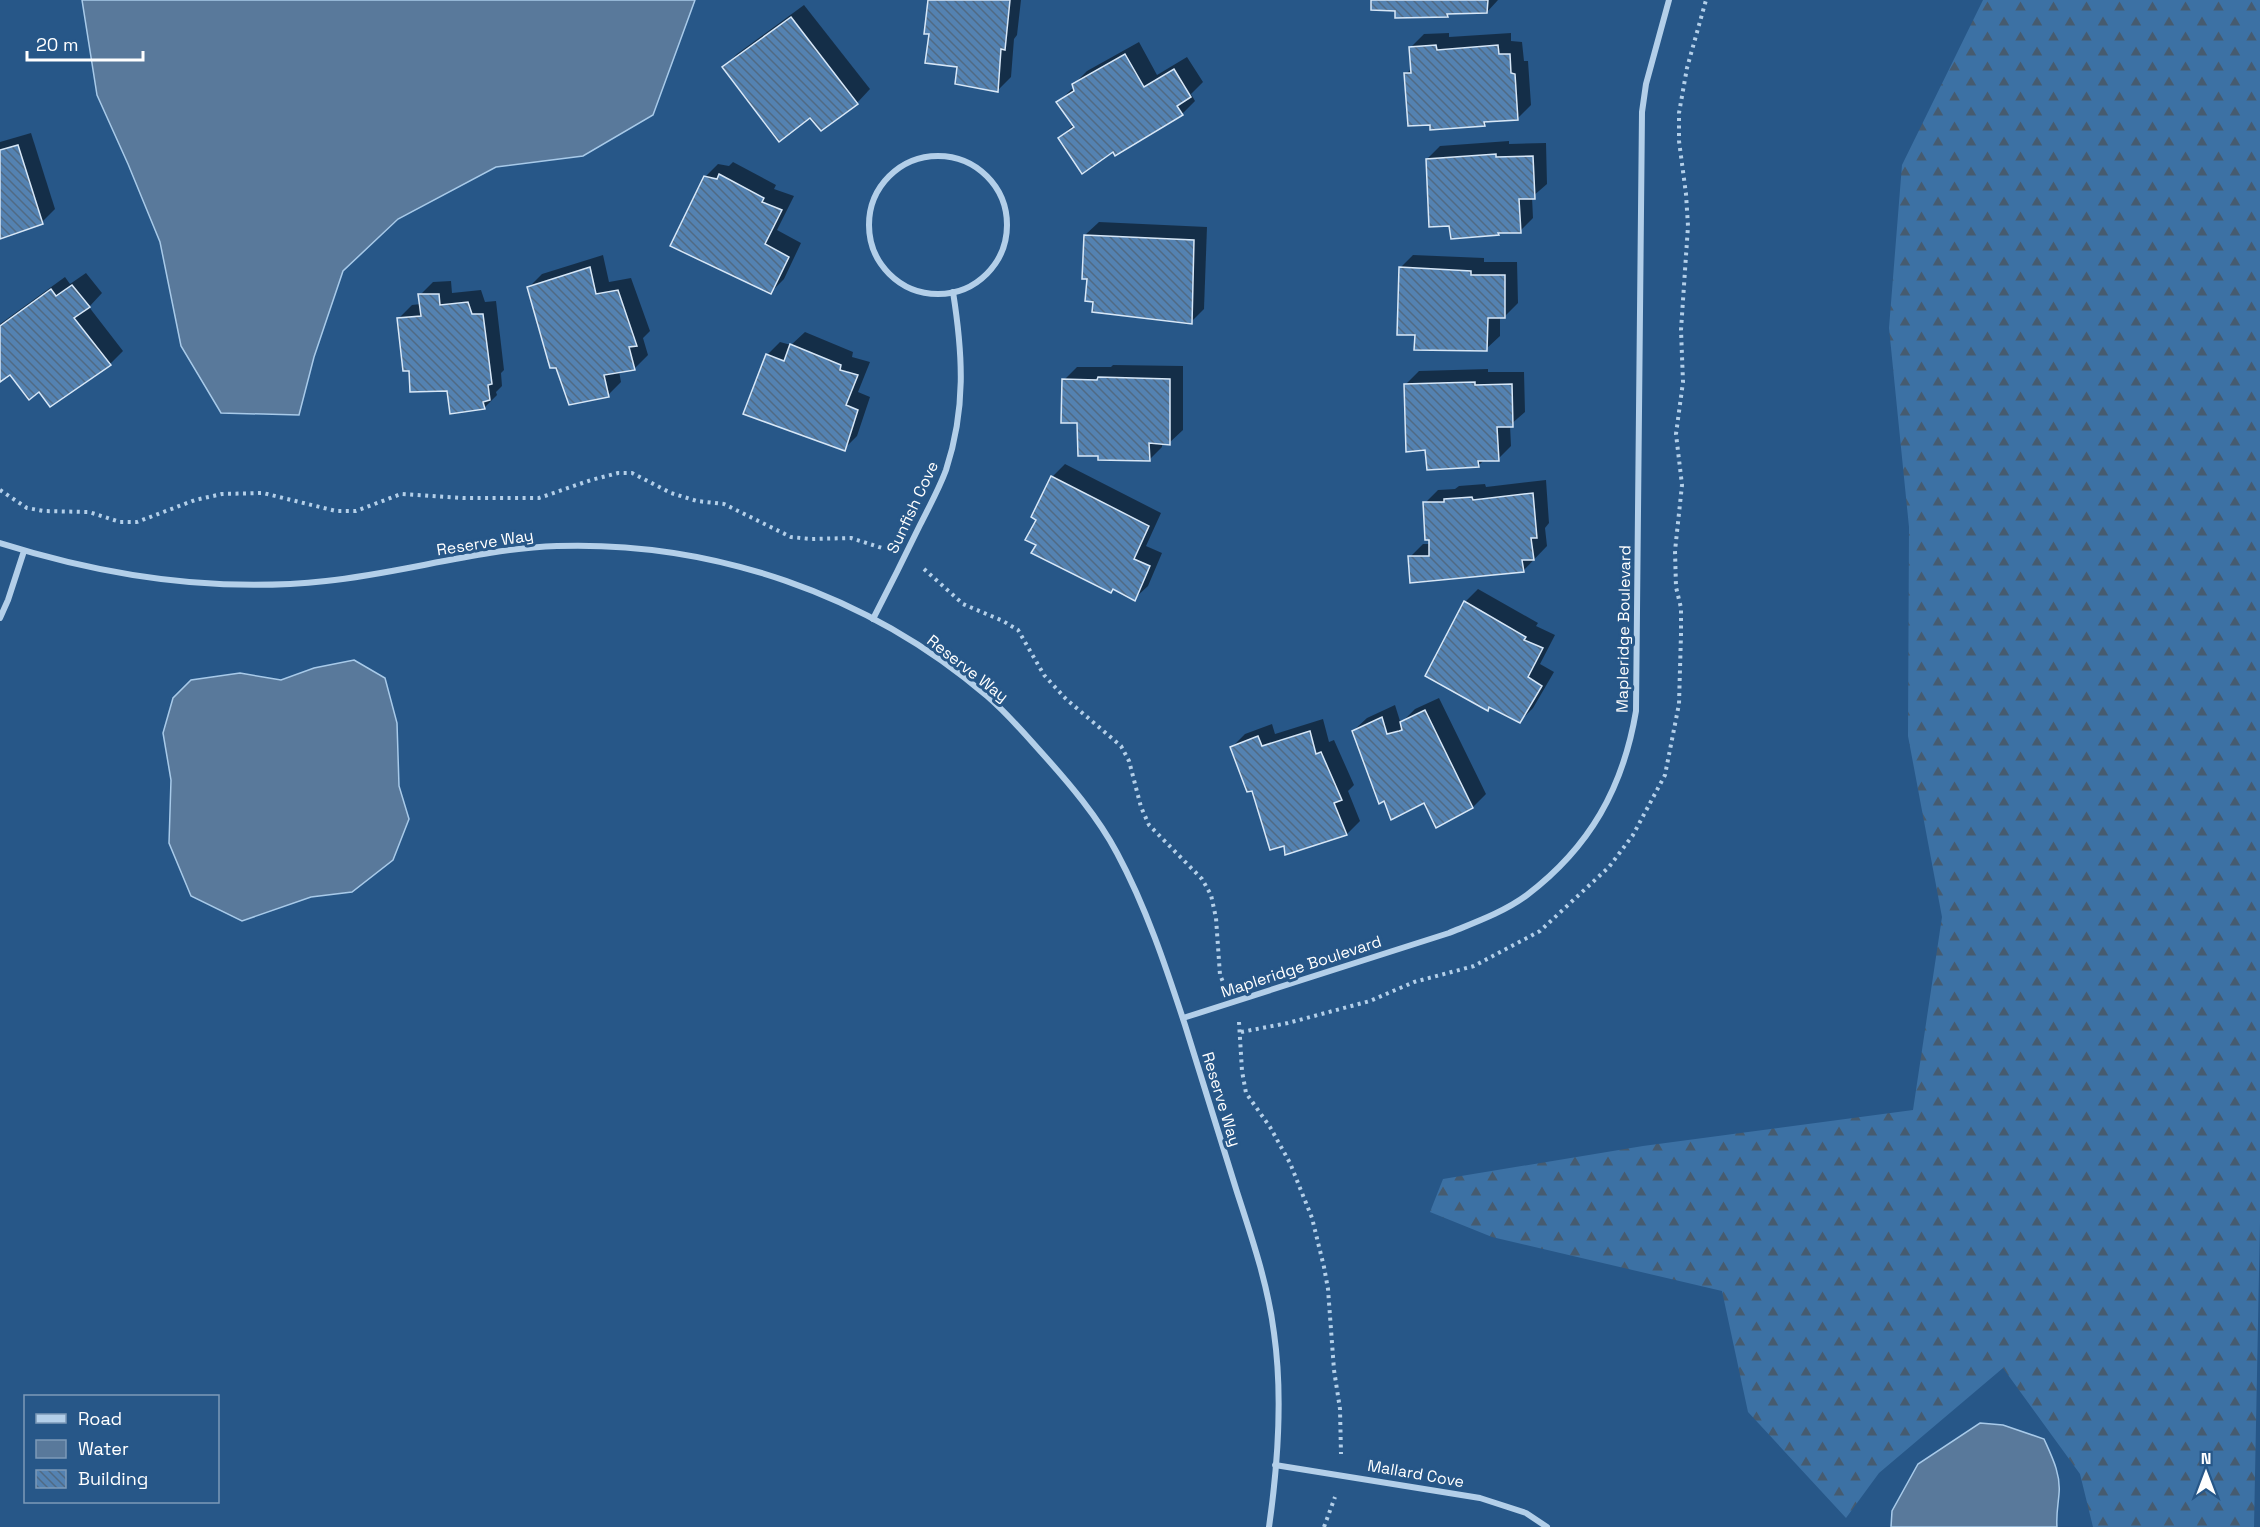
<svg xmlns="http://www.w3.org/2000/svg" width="2260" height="1527" viewBox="0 0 2260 1527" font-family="'Space Grotesk',sans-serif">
	<defs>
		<pattern id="forest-firs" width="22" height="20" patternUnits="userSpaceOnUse" patternTransform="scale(1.5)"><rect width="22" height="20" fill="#3c71a4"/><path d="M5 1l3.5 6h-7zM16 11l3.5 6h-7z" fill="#465b6f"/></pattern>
		<pattern id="building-back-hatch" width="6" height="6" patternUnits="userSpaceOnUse" patternTransform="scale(1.5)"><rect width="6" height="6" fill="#5482b1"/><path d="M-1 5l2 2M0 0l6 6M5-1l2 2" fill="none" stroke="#506a84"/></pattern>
	</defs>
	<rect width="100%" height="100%" fill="#275788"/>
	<path fill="url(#forest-firs)" d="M1983 0H2260V1221L2254 1527H2093L2080 1474 2003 1368 1879 1473 1846 1518 1748 1412 1722 1291 1492 1237 1430 1212 1443 1179 1643 1146 1913 1110 1942 917 1908 736 1909 527 1889 328 1902 165Z"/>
	<g fill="#59799b" stroke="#a8cae9" stroke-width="1.5">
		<path d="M82 0H695L653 115 583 156 496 167 398 219 343 271 314 357 299 415 221 413 181 346 160 242 128 164 97 95Z"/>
		<path d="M354 660 385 678 397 723 399 786 409 819 393 860 352 892 311 897 242 921 191 896 169 843 171 780 163 733 173 698 191 680 240 673 281 680 314 668Z"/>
		<path d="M1980 1423 2003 1425 2044 1439C2052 1457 2061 1474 2059 1494 2058 1506 2056 1515 2057 1527H1891L1892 1511 1918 1464Z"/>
	</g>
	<g fill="#0007">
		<path d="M929 0H1021L1017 35 1014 39 1011 77 998 90 959 66 931 33Z"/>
		<path d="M1373 0H1498L1487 12H1450L1447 15 1397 9Z"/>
		<path d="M804 5 870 89 857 103 811 116 724 67 737 54Z"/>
		<path d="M1449 33V37L1511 33V41L1522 42 1524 61H1528L1531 105 1518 118 1489 120 1484 125 1431 123 1406 74 1412 68 1411 47 1424 34Z"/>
		<path d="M1139 42 1157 75 1187 57 1203 82 1191 94 1195 101 1182 114 1114 150 1060 138 1074 124 1058 102 1074 87V84L1087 71Z"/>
		<path d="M31 133 55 209 42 222 0 237V142Z"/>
		<path d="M1509 141V144L1546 143 1547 184 1532 197 1533 218 1520 231H1501L1498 234 1451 225 1427 159 1440 146Z"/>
		<path d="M733 162 776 185 774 189 794 196 777 230 801 243 784 279 771 292 705 177 718 164 729 166Z"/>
		<path d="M1099 222 1207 227 1204 309 1191 322 1095 301 1088 278 1085 235Z"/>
		<path d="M603 255 609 282 631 278 650 331 643 338 648 355 635 368 619 371 621 382 608 395 529 287 542 274Z"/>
		<path d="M1413 255 1484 258V262H1517L1518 303 1505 316H1500V336L1486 349 1417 333 1400 268Z"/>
		<path d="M86 273 102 293 89 307 123 351 110 364 39 390 10 373 0 380V324L65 277 70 284Z"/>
		<path d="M451 281 452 293 481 290 485 302 496 301 504 370 501 373 502 386 496 392 497 395 484 408 448 390 399 318 412 305 421 304 420 295 433 282Z"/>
		<path d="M805 332 853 352 852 357 870 362 858 392 870 397 857 436 844 449 767 355 780 342 791 345Z"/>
		<path d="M1113 365 1183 366V430L1169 443 1162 442V447L1149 460 1078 421 1064 380 1077 367H1111Z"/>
		<path d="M1488 369V372H1524L1525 412 1510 425 1511 446 1498 459 1484 460 1479 465 1426 449 1406 384 1419 371Z"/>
		<path d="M1065 464 1161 513 1146 546 1162 553 1148 586 1134 599 1038 544 1052 477Z"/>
		<path d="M1546 480 1549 523 1545 528 1547 546 1523 571 1410 557 1423 544H1430L1425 503 1438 490 1455 489 1459 486 1485 484 1486 487Z"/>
		<path d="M1478 589 1538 623 1536 626 1555 635 1540 664 1554 672 1533 708 1520 721 1491 706 1488 709 1465 602Z"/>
		<path d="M1439 698 1486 794 1473 807 1437 826 1425 801 1353 731 1367 718 1395 705 1400 721 1404 720 1415 709Z"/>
		<path d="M1323 719 1329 742 1334 740 1354 785 1348 791 1360 821 1347 834 1286 844 1253 789 1232 747 1245 734 1272 724 1275 734Z"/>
	</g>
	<g fill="url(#building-back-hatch)" stroke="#d7e7f7" stroke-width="1.5">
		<path d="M928 0H1010L1005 50 1001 49 998 92 955 84 957 67 925 63 929 34H924Z"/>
		<path d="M1371 0H1488L1487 13 1447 14 1448 17 1395 18V11L1371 10Z"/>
		<path d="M791 17 858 104 821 131 810 118 779 142 722 67Z"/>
		<path d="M1436 45 1437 50 1498 45 1499 54H1510L1511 73 1515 74 1518 120 1484 122 1485 126 1430 130V125L1408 126 1404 73H1411L1409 47Z"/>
		<path d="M1125 54 1144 87 1174 69 1191 97 1177 106 1183 115 1115 156 1113 152 1082 174 1058 138 1074 127 1056 102 1074 91 1072 84Z"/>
		<path d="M18 145 43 224 0 239V150Z"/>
		<path d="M1496 154V157L1533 156 1535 199H1519L1521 233H1498L1499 235 1451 239 1449 226 1429 227 1426 159Z"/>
		<path d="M719 174 764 198 762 202 782 210 765 244 789 257 771 294 670 246 704 176 717 179Z"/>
		<path d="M1084 235 1194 240 1192 324 1092 312 1093 302 1085 301 1087 279H1082Z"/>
		<path d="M590 267 596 294 618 290 637 346 629 347 635 370 604 375 609 397 569 405 556 368H550L527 287Z"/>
		<path d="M1399 267 1471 271V275H1505V318H1488L1487 351 1414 350 1415 335H1397Z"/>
		<path d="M72 285 90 307 74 318 111 365 50 407 39 392 29 400 10 375 0 382V326L51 289 56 296Z"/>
		<path d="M418 294H439L440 305 468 302 472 314H483L492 384 488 385 490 400 483 402 485 409 450 414 447 391 410 392 409 371H403L397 318 421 316Z"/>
		<path d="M790 344 841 365 840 370 858 375 846 405 858 410 845 451 743 414 766 354 784 361Z"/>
		<path d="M1098 377 1170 379V445L1149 443 1150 461 1098 460V456H1078L1077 423H1061L1062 379 1097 380Z"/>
		<path d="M1475 382V385L1512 384 1513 427H1497L1499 461H1478L1479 467 1427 470 1425 450 1406 452 1404 384Z"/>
		<path d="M1051 476 1149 526 1134 559 1150 566 1135 601 1113 589 1111 593 1031 553 1036 545 1025 540 1036 520 1031 517Z"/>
		<path d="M1533 493 1537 538H1531L1534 560H1522L1524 572 1410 583 1408 556H1429V540H1425L1423 502H1444V499L1472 497 1473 500Z"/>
		<path d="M1464 601 1526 637 1524 640 1543 648 1528 677 1542 686 1520 723 1489 707 1488 711 1425 676Z"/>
		<path d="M1425 710 1473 808 1436 828 1424 803 1391 820 1384 801 1379 804 1352 731 1382 717 1387 734 1399 731 1402 730 1400 722Z"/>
		<path d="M1310 731 1316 754 1321 752 1342 800 1334 803 1347 835 1285 855 1284 846 1270 850 1252 791 1247 792 1230 747 1258 736 1262 746Z"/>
	</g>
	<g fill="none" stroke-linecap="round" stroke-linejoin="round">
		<g stroke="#b3cfe9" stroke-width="4" stroke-dasharray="3 4.5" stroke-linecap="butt">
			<path d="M0 490 27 508 44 511 89 512 120 522H137L195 500 222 494 263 493 336 511H356L401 494 463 498H539L591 480 618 473H632L671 493 697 501 724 504 791 537 811 539 851 538 882 548"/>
			<path d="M924 569 963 604 1003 621 1018 630 1044 675 1066 699 1121 746 1129 761 1141 807 1149 825 1202 879 1211 895 1216 918 1220 975 1223 982"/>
			<path d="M1239 1022 1242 1071 1246 1093 1270 1127 1290 1163 1312 1218 1324 1267 1328 1289 1334 1370 1340 1409 1341 1454"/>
			<path d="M1241 1032 1288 1023 1370 1001 1414 982 1474 966 1540 931 1609 867 1633 835 1665 775 1679 704 1681 634V608L1676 587 1675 551 1682 485 1676 434 1683 382 1681 330 1688 226 1686 194 1679 141V113L1687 68 1706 0"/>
			<path d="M1324 1527 1335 1497"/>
		</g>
		<g stroke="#b3cfe9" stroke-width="6">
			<circle cx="938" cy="225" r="69"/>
			<path d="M0 543C105 576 216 593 326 581 403 573 479 549 557 546 713 541 868 594 987 696 1007 713 1024 733 1041 752 1069 783 1098 817 1117 853 1146 907 1166 967 1185 1025 1202 1081 1220 1136 1237 1192 1252 1238 1268 1285 1274 1333 1283 1396 1278 1464 1269 1527"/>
			<path d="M0 618 8 600 24 551"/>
			<path d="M873 619C889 588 905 556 920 525 929 507 939 489 946 470 966 409 963 355 953 292"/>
			<path d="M1183 1018 1449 933C1476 922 1504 912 1527 895 1590 847 1623 788 1636 711L1642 112 1646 84 1669 0"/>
			<path d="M1275 1465 1480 1498 1526 1513 1547 1527"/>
		</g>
	</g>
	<g text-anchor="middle" stroke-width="6" stroke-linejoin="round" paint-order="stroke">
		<g font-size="16" fill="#fff" stroke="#275788">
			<text transform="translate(912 507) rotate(-65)" y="6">Sunfish Cove</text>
			<text transform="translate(485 542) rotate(-9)" y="6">Reserve Way</text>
			<text transform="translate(1623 629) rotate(-89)" y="6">Mapleridge Boulevard</text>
			<text transform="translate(968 668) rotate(38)" y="6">Reserve Way</text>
			<text transform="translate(1301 966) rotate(-18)" y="6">Mapleridge Boulevard</text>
			<text transform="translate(1222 1099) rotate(73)" y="6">Reserve Way</text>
			<text transform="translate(1416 1473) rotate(10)" y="6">Mallard Cove</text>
		</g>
	</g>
	<rect x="24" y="1395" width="195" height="108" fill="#275788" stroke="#7d9ab8" stroke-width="1.5"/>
	<rect x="36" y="1414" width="30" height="9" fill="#b3cfe9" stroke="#7d9ab8" stroke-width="1.5"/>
	<text x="78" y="1425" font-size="18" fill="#ffffff">Road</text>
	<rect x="36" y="1440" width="30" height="18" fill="#59799b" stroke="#7d9ab8" stroke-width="1.5"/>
	<text x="78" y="1455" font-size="18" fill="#ffffff">Water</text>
	<rect x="36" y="1470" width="30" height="18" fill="url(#building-back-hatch)" stroke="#7d9ab8" stroke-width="1.5"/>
	<text x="78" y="1485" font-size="18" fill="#ffffff">Building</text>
	<g transform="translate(2206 1473)" stroke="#275788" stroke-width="4.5" paint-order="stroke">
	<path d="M0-4.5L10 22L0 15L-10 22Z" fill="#ffffff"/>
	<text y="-9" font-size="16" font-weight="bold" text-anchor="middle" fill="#ffffff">N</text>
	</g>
	<path d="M27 51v9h116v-9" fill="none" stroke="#ffffff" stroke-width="3"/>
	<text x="36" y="51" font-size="18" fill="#ffffff" stroke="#275788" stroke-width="4.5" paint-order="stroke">20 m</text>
</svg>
